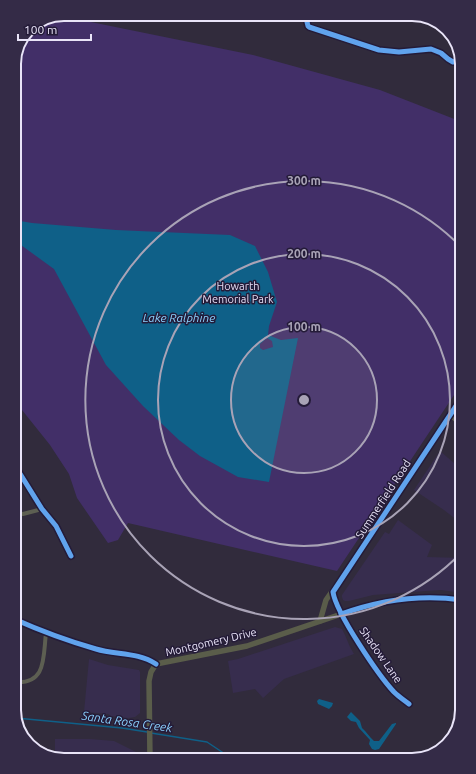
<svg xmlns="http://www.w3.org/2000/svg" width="476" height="774" viewBox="0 0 476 774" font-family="Ubuntu,sans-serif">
	<rect width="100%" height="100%" fill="#312b3c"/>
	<g fill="#372d4e">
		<path d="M440 451 462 470V524L444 510 414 490Z"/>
		<path d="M398 520 432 545 427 557 462 558V593L441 590 426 591 373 595 349 601H345L343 600 342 597V595L385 532 389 534Z"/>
		<path d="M335 627 342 629 345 635 350 647 354 654 284 679 263 698 255 689 233 693 228 661 238 659Z"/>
		<path d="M89 659 108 665 139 670 140 672V713L135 717 128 718 111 716 108 714 84 712Z"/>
		<path d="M55 739H90L114 741 140 754 141 759 68 760 55 752Z"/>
	</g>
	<path fill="#422f68" d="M73 14H80L81 20 253 55 380 90 462 122V383L337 571 128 523 118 540 108 543 77 498 69 474 50 445 14 400V61L29 29 60 16 73 19Z"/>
	<g fill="#0f6088" fill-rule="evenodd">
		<path d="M14 220 32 223 116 230 230 235 255 246 268 272 277 302 269 326 268 335 281 340 298 338 269 482 238 477 200 456 179 440 143 406 106 365 54 269 14 240ZM267 338 272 341 273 347 263 350 260 348V344Z"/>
		<path d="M319 699 333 703 332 706 329 709 318 704 317 701Z"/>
		<path d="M351 712 360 721 362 728C367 732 369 737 374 741H379L392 724 396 723V724L379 749 375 750 372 749 369 744 370 740 359 728 356 722 351 721 347 717Z"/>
	</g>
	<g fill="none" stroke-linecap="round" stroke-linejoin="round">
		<g stroke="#0f6088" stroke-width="1.5">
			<path d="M16 718 122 728 147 732"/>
			<path d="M151 733 207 742 231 758"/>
		</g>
		<g stroke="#5d5f52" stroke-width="4">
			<path d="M312 14 307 22 308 26 309 27 379 50 399 52 431 49 441 53 448 59 453 62 461 60"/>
			<path d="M450 415 462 426"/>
			<path d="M14 464 42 509 56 526 71 556"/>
			<path d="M14 513 23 514 42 509"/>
			<path d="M341 614 376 668 395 693 409 704"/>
			<path d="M14 659 16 654"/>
			<path d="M14 682C47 685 43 657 46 633"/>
			<path d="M29 743 40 747 52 757"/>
		</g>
		<g stroke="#5a5d4a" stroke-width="5.5">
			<path d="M333 592 335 602 341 614"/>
			<path d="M14 619C41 631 68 641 96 649 116 655 138 652 156 664L247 646 371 604 413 598 436 597 462 600"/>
			<path d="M320 621 326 600 375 530 462 397"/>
			<path d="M150 759 149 681 151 672 156 664"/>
		</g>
		<defs>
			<g id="cycleway">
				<path d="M312 14 307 22 308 26 309 27 379 50 399 52 431 49 441 53 448 59 453 62 461 60"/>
				<path d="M14 464 42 509 56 526 71 556"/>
				<path d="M341 614C380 600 421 594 462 600"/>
				<path d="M14 619C41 631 68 641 96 649 116 655 138 652 156 664"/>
				<path d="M409 704C404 700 399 697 394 692 379 676 336 613 333 592L462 397"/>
			</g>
		</defs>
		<use href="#cycleway" stroke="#241b38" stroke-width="8"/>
		<use href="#cycleway" stroke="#60a3ed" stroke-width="5"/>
	</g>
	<circle cx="304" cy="400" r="73" fill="#a9a3b6" fill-opacity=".12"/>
	<g fill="none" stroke="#a9a3b6" stroke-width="2">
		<circle cx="304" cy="400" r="73"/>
		<circle cx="304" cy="400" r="146"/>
		<path d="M462 552A219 219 0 1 1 462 248"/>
	</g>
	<g text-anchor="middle" stroke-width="3" stroke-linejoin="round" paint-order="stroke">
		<g font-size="11" fill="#e2dcf3" stroke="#241b38">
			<text x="238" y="290">Howarth<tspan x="238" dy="13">Memorial Park</tspan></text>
		</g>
		<g font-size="11" fill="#e9e4f8" stroke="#241b38">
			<text transform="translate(383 499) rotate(-57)" y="4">Summerfield Road</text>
			<text transform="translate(211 642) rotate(-13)" y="4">Montgomery Drive</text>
			<text transform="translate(381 655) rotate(55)" y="4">Shadow Lane</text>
		</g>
		<g font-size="12" font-style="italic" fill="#8ad0fc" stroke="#241b38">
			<text x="179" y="322">Lake Ralphine</text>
			<text transform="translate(127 722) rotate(8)" y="4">Santa Rosa Creek</text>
		</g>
	</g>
	<path d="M0 0H476V774H0ZM64 21H412A43 43 0 0 1 455 64V710A43 43 0 0 1 412 753H64A43 43 0 0 1 21 710V64A43 43 0 0 1 64 21Z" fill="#342b47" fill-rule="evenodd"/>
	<path fill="none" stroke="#e9e4f8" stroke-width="2" d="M64 21H412A43 43 0 0 1 455 64V710A43 43 0 0 1 412 753H64A43 43 0 0 1 21 710V64A43 43 0 0 1 64 21Z"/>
	<circle cx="304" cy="400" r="6" fill="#a9a3b6" stroke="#241b38" stroke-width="2"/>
	<g font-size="12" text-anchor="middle" font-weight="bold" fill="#a9a3b6" stroke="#241b38" stroke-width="3" stroke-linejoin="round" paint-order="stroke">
		<text x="304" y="185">300 m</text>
		<text x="304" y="258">200 m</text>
		<text x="304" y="331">100 m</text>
	</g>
	<path d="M18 34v6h73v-6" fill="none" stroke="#e9e4f8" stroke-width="2"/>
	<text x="24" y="34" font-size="12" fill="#e9e4f8" stroke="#241b38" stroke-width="3" paint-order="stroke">100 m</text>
</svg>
